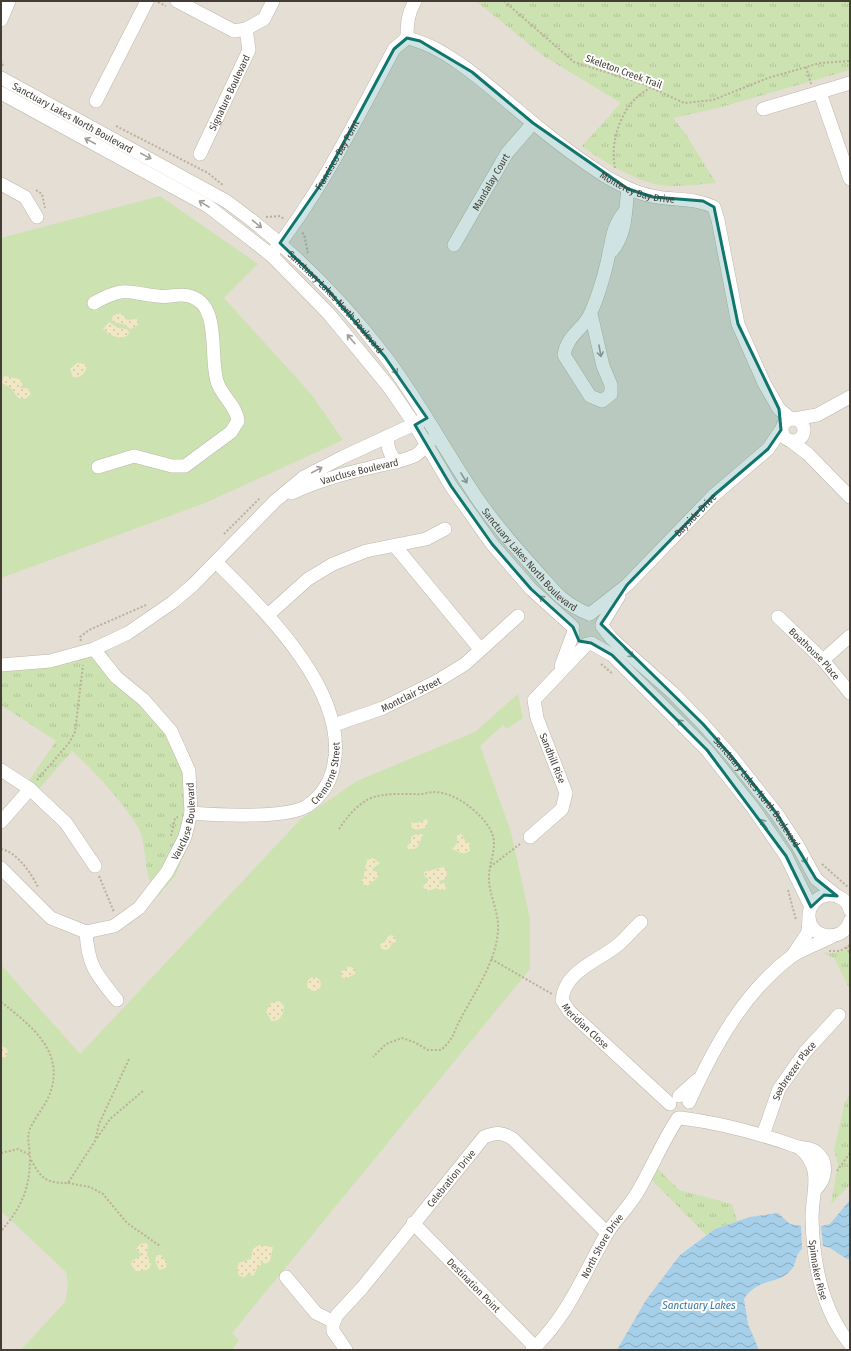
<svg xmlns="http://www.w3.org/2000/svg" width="851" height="1351" viewBox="0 0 851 1351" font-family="'Fira Sans Condensed',sans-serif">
	<defs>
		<pattern id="sand-dots" width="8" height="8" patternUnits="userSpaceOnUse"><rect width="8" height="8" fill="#f2e7c4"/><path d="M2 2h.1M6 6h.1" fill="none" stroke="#d1c7a9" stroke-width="1.8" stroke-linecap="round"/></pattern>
		<pattern id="park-tufts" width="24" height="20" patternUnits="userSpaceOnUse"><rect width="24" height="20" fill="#cde2b1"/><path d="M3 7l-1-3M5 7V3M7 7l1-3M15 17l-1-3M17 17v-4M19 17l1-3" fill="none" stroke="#b1c399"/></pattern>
		<pattern id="water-waves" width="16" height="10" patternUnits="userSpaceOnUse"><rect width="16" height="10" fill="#a6d0e9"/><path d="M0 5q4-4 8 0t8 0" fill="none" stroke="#89aabe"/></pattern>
	</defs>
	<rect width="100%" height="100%" fill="#f1ede5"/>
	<rect fill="#e4ded4" x="1" y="1" width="849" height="1349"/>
	<g fill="#cde2b1">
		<path d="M160 196 258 264 224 298 311 394 343 440 205 503 1 578V238Z"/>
		<path d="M518 694 523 718 507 729 503 725 480 746 511 832 530 919V969L232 1333 239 1340 232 1350H21L65 1302 68 1286 66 1272 1 1211V965L80 1054 300 820 357 781 475 732Z"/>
	</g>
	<g fill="url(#sand-dots)">
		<path d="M121 313 127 320 137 319 138 325 131 329 123 324 113 322 112 318 114 315Z"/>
		<path d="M109 322 118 328 127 329 129 332 128 335C120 341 109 335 103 329Z"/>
		<path d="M77 363 84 364 87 367C85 373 80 379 73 377L70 369Z"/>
		<path d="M5 376 19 379 23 384 20 388H27L31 394 25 399 18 398 11 388 2 383 3 378Z"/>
		<path d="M427 819 428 822 425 828 414 830 411 826 412 822 417 823Z"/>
		<path d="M418 833 423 835 417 848 408 850 407 846 411 842V837Z"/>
		<path d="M461 834 465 840 470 844V851L463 854 452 849 457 843V835Z"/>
		<path d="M373 858 380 863 372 869 379 874 377 878 366 887 361 881 365 877 364 874 367 860Z"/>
		<path d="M443 867 447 870 446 879 439 881 440 884 444 883 446 888 445 890 441 891 437 888 426 891 423 886 428 881V878L425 877 424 872Z"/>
		<path d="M392 935 395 937 396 942 392 943 389 949 382 950 380 944 385 942 387 937Z"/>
		<path d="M348 966 355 969V974L345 979 341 976V971L346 970Z"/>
		<circle cx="314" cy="984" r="7"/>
		<path d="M279 1001 284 1006C284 1014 280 1022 271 1021L266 1011 271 1003Z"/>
		<path d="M1 1046 6 1048 8 1051 6 1057 1 1058Z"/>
		<path d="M146 1243 148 1245 147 1255 151 1264 149 1269 142 1271H135L131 1264 132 1261 142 1255 136 1249 140 1244Z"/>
		<path d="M259 1245 273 1247 270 1261 265 1264 260 1259 261 1265 257 1268 254 1275 252 1276 249 1272 245 1277 239 1276 237 1269 239 1263 251 1259 253 1249Z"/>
		<path d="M157 1255H161L167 1263 166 1268 159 1270 155 1260Z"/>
	</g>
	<g fill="url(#park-tufts)">
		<path d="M476 1H850V70L718 108 673 118 685 133 716 183C699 184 679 188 661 185 632 180 606 163 582 146L621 103 545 57Z"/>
		<path d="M103 646 120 674 195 770 198 812 191 839 175 876 159 895C142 877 148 852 140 831 132 812 88 764 72 751L38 790 28 782 56 741 1 705V665Z"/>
		<path d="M850 947V990L834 958 821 952C833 954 840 953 850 947Z"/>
		<path d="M850 1095V1185L831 1204 838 1164 834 1150 845 1102Z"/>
		<path d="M657 1168 679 1190 732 1204 737 1221 715 1229 706 1235 651 1179Z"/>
	</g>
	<g fill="url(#water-waves)">
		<path d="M850 1200V1259H847L830 1248 823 1246 821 1226 830 1224Z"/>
		<path d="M778 1213 790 1224 801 1226 802 1249C794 1256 797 1264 791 1270 779 1285 758 1277 744 1299L748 1324 759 1350H617L646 1300 680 1255 715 1229 750 1217Z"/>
	</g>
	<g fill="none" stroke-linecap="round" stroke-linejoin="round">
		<defs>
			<g id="minor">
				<path d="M177 1 234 31 246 29"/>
				<path d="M1 20 9 1"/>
				<path d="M407 38C407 24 408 13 415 1"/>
				<path id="s1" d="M1 78 226 201C286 244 340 297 385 356 420 402 446 453 479 501 495 524 515 547 534 568 554 590 560 602 589 614"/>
				<path d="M1 93 208 206 271 255 329 314 389 387 415 425 451 486 492 544 531 589 573 627"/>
				<path d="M820 93 850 179"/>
				<path d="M96 101 147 1"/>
				<path d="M763 109 850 83"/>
				<path id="s2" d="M200 154 249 50 246 29 264 19 273 1"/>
				<path d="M1 184 25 197 37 217"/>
				<path id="s3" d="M454 245 507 153 533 123"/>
				<path d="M612 251C627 233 625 211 628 189"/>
				<path id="s4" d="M271 255C321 192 356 120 394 49L407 38C450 47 498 95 532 122 555 141 580 160 605 176 620 185 635 193 652 196 673 201 694 197 714 207L718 220 738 324 764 383 779 409 791 419"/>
				<path d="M94 303C126 285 126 293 158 296 168 298 179 293 189 296 223 304 208 360 218 384 223 397 237 407 238 421L231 432 185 466H172L134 456 98 467"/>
				<path d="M591 314 603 366 611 385V394L602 401 590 396 564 355C568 333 584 330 591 312 598 297 606 270 609 253 613 235 613 226 625 211"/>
				<circle cx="793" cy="430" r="11"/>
				<path d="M794 419 817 415 850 397"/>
				<path d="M388 436C387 447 389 454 397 462"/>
				<path d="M791 441 808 454 850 497"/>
				<path id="s5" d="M292 493C317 481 342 474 369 468 384 464 400 462 414 456 422 453 425 444 432 440"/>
				<path d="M395 546 480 649"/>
				<path id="s6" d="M590 614 627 585 713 496 768 449 781 430"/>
				<path d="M268 615 308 579 333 564 366 551 426 539 445 529"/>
				<path id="s7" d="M778 617 823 660 850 693"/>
				<path d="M602 624 619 596"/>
				<path id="s8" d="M602 626 612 639 674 694 703 724 732 757 777 814 798 846 816 879 837 896"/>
				<path d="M591 643 612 655 707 750 753 808 786 856 811 907"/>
				<path d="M823 660 850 636"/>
				<path d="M1 665 50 661 94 649 128 633 173 602 193 585 275 501 304 477 343 457 421 421"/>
				<path d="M561 666 573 634"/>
				<path id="s9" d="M334 725 383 708 439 680 465 664 518 616"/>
				<path d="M1 770 30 789 66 823 95 866"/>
				<path id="s10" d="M191 813C217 815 286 819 307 806 322 796 331 781 334 764 348 690 263 609 216 562"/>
				<path d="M1 822 30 789"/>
				<path d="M530 837 562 809 566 793 537 718 534 700 587 644"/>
				<path id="s11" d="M1 868 51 918 86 932 114 926 139 908 167 872 185 837 191 813 189 771 171 731 144 700 116 677 94 649"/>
				<path d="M850 910C844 888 811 891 809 914 807 939 843 944 850 921"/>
				<path id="s12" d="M641 922C633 929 627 937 619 944 599 961 565 970 562 1000L569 1011 670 1104"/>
				<path d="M86 932C88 966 96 974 117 1000"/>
				<path d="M793 955 808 932 809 919"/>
				<path d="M679 1096 697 1080"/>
				<path d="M689 1102C714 1047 743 993 792 956 804 948 820 943 833 936"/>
				<path d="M681 1118C721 1123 758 1133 795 1146 802 1149 810 1147 816 1152 829 1162 826 1179 816 1189"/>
				<path id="s13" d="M763 1135 779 1089 805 1052 839 1015"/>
				<path id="s14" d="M800 1148C824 1169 812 1191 812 1218 813 1263 821 1309 850 1344"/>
				<path id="s15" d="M413 1223 535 1347"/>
				<path d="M286 1277 316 1313 334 1322"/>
				<path id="s16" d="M346 1350 333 1331V1324L337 1315 362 1288 484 1137C496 1132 502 1132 513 1139L607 1233"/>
				<path id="s17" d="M532 1350C568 1316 582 1277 606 1235 615 1220 628 1208 637 1193 652 1168 662 1142 678 1118"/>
			</g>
		</defs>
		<use href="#minor" stroke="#beb7ac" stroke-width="14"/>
		<g stroke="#bcaf9b" stroke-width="2" stroke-dasharray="2 2" stroke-linecap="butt">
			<path d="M504 1 574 62 643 84 684 103 713 100 768 78 820 63 850 61"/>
			<path d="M158 2 166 6"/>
			<path d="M1 60 3 66"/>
			<path d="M806 67 811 84"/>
			<path d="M116 126 208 173 224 186"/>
			<path d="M615 168C610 145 619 115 635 99 639 95 645 91 650 88"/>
			<path d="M36 190 42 194 45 208"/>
			<path d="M266 217 280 216 284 219"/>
			<path d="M302 233 304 234 308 253"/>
			<path d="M224 534 260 498"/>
			<path d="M81 641 80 637 89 630 146 605"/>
			<path d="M601 664 613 674"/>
			<path d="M37 780 69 743 75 732 83 665"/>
			<path d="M339 829C347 817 356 805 371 798 384 793 402 794 416 794 422 795 428 792 434 792 455 792 480 812 490 829 500 847 488 861 489 879 489 895 499 912 498 929 497 961 474 993 460 1020 452 1035 455 1037 441 1050H428L414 1042 402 1038 386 1044 373 1057"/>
			<path d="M171 836 175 818 178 817"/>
			<path d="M1 849C17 852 31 873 38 887"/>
			<path d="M822 864 849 888"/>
			<path d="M490 867 520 844"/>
			<path d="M99 876 114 912"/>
			<path d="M788 890 796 920"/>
			<path d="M846 947 850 954"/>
			<path d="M829 951H840L850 945"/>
			<path d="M491 959 552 994"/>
			<path d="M1 1002C32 1026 68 1054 48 1098 44 1107 30 1125 29 1132 27 1140 30 1149 30 1157 30 1188 22 1207 1 1231"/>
			<path d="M97 1138 110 1119 143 1091"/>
			<path d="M1 1153 18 1149 30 1155"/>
			<path d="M31 1160C42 1179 45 1183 68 1183L95 1141 99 1124 129 1059"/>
			<path d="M837 1171 850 1153"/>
			<path d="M68 1183 90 1187 103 1194 127 1223 160 1246"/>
		</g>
		<use href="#minor" stroke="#fff" stroke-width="13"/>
	</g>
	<defs><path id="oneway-shaft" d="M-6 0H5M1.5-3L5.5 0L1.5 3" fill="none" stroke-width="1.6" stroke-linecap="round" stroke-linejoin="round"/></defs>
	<g stroke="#a19e9a">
		<use href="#oneway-shaft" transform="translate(90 141) rotate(-152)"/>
		<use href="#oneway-shaft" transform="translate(146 156) rotate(28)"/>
		<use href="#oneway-shaft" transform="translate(204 204) rotate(-148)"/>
		<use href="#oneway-shaft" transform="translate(257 224) rotate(39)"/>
		<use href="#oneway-shaft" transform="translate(351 339) rotate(-130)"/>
		<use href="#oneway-shaft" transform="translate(600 351) rotate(80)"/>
		<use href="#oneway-shaft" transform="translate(394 369) rotate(55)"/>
		<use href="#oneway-shaft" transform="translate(317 470) rotate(-28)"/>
		<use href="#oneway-shaft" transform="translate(464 478) rotate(59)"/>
		<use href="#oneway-shaft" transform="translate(544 600) rotate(-138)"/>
		<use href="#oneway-shaft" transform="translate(629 653) rotate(42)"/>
		<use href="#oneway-shaft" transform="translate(682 724) rotate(-135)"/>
		<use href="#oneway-shaft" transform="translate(764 824) rotate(-125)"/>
		<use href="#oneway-shaft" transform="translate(804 858) rotate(64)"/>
	</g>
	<path fill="#0f766e" fill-opacity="0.2" stroke="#0f766e" stroke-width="3" stroke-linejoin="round" d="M407 38 420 41 472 72 533 123 628 189 653 197 703 201 714 207 738 324 779 409 781 430 768 449 713 496 627 585 601 624 703 724 732 757 777 814 816 879 837 896 824 895 811 907 786 856 707 750 612 655 591 643 579 641 573 627 531 589 492 544 451 486 415 425 427 418 385 357 327 289 280 243 323 181 394 49Z"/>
	<g text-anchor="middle" stroke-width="4" stroke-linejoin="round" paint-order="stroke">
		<g font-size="10" fill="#433d35" stroke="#fff">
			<text transform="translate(624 71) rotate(20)" y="4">Skeleton Creek Trail</text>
			<text dy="4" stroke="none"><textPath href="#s2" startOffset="68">Signature Boulevard</textPath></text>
			<text dy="4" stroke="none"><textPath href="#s1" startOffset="82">Sanctuary Lakes North Boulevard</textPath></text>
			<text dy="4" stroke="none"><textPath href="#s4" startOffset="120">Francisco Bay Point</textPath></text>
			<text dy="4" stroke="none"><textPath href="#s3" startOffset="73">Mandalay Court</textPath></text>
			<text dy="4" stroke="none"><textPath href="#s4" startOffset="535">Monterey Bay Drive</textPath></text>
			<text dy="4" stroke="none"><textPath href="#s1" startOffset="406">Sanctuary Lakes North Boulevard</textPath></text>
			<text dy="4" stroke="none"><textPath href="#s5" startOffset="71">Vaucluse Boulevard</textPath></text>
			<text dy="4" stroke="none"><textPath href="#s6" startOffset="145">Bayside Drive</textPath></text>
			<text dy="4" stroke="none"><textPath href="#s1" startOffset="730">Sanctuary Lakes North Boulevard</textPath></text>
			<text dy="4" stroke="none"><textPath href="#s7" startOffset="52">Boathouse Place</textPath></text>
			<text dy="4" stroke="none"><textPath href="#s9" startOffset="83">Montclair Street</textPath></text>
			<text transform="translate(553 758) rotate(68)" y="4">Sandhill Rise</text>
			<text dy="4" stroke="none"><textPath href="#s10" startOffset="157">Cremorne Street</textPath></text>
			<text dy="4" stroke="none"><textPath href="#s8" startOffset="228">Sanctuary Lakes North Boulevard</textPath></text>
			<text dy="4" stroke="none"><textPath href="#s11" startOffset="268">Vaucluse Boulevard</textPath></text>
			<text dy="4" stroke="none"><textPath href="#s12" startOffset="149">Meridian Close</textPath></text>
			<text dy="4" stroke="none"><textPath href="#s13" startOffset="72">Seabreezer Place</textPath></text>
			<text dy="4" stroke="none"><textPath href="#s16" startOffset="218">Celebration Drive</textPath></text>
			<text dy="4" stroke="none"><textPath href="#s17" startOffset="126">North Shore Drive</textPath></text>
			<text dy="4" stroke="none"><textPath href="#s14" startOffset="127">Spinnaker Rise</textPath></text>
			<text dy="4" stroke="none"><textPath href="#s15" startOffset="87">Destination Point</textPath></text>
		</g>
		<g font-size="11" font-style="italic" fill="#397aa4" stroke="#fff">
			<text x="699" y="1309">Sanctuary Lakes</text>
		</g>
	</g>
	<rect width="851" height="1351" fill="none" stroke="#433d35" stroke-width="4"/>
</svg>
